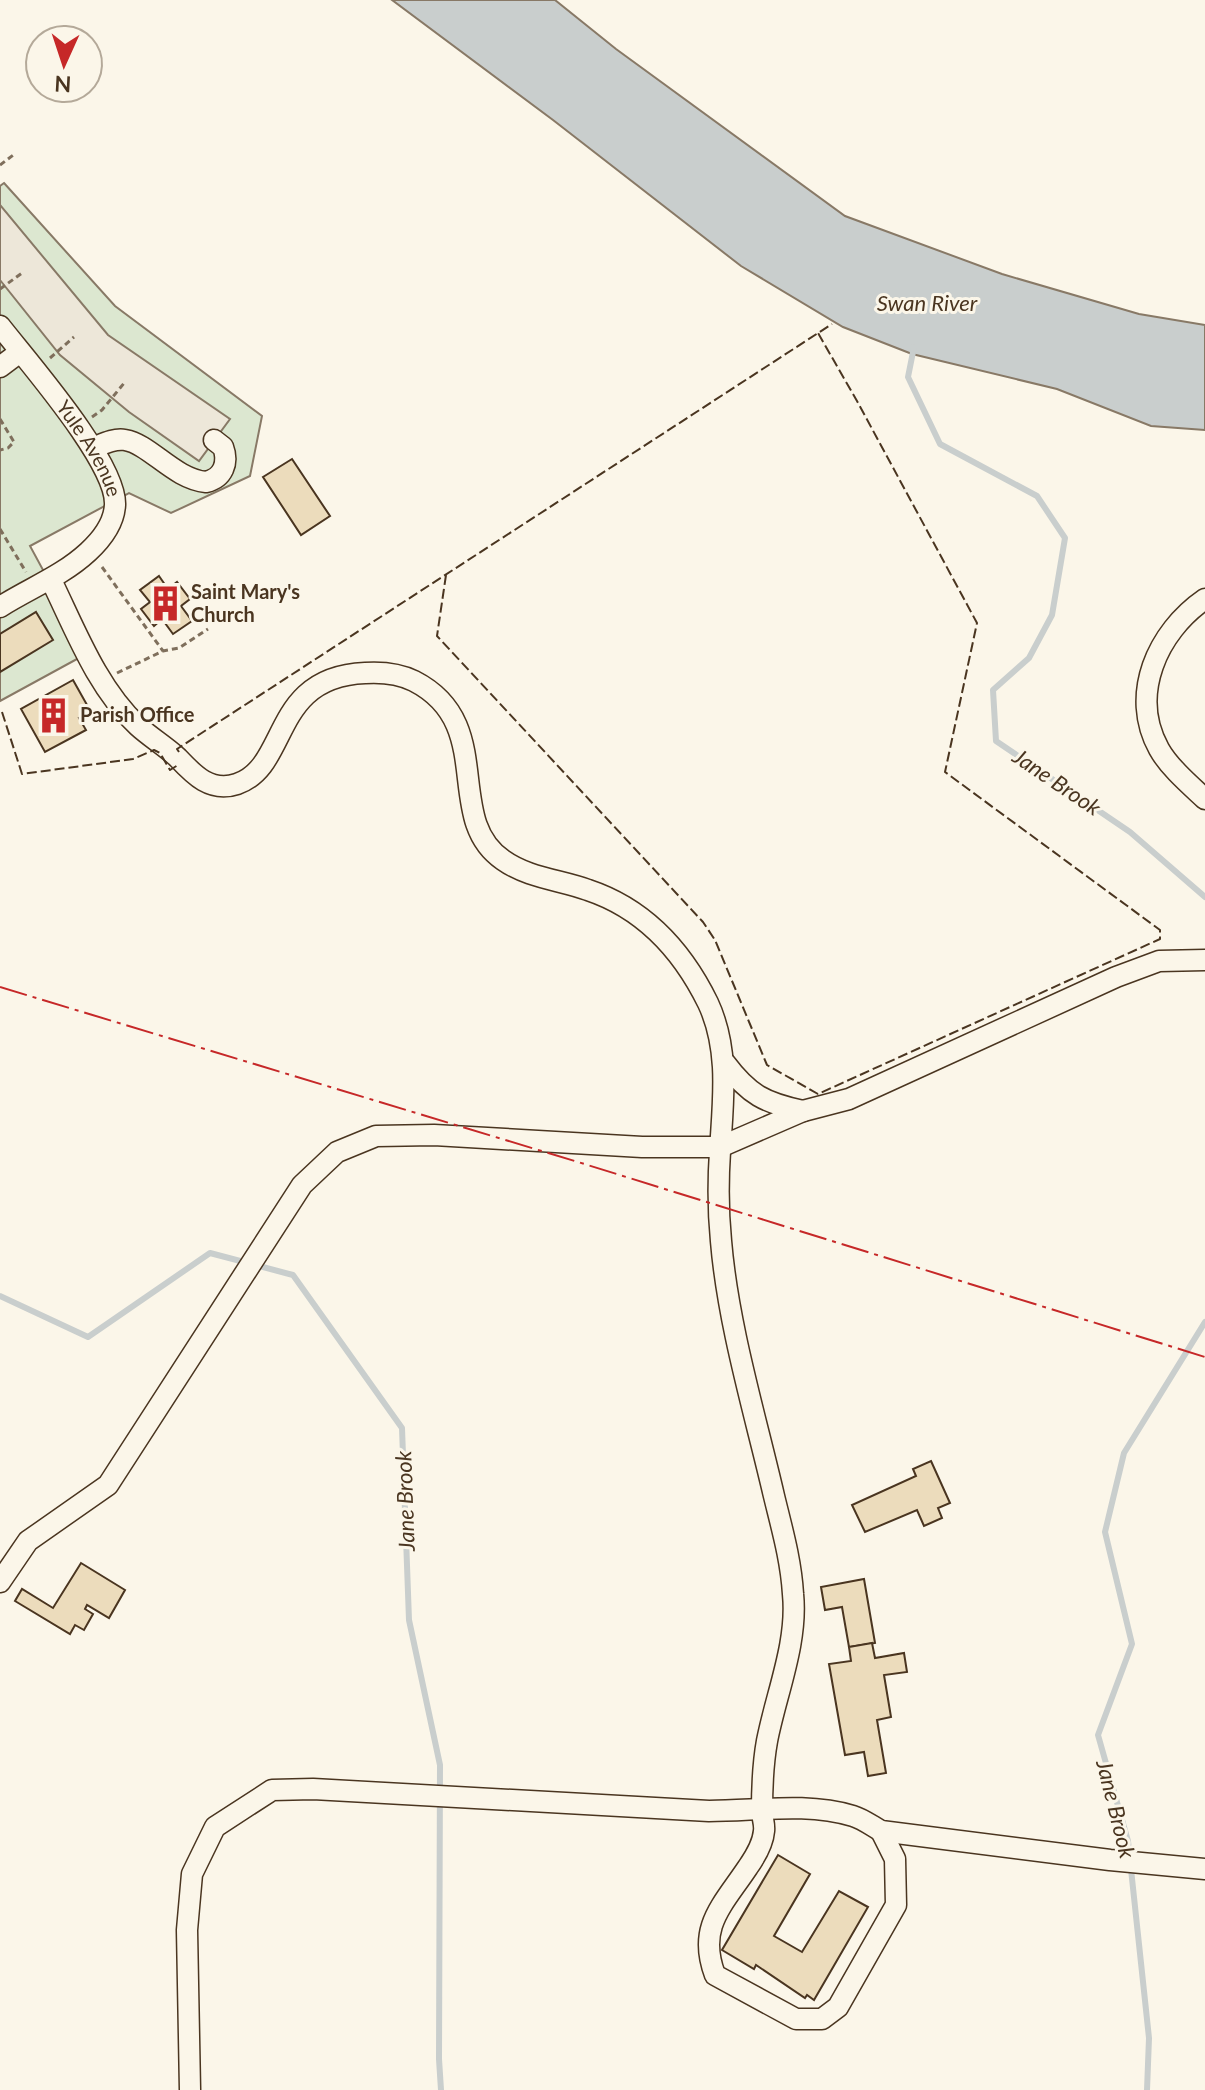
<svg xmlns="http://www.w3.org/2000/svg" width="1205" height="2090" viewBox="0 0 1205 2090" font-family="Lato,sans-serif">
	<rect width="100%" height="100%" fill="#fbf6e9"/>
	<path fill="#dce7d0" stroke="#887966" stroke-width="2" d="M4 183 115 306 262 416 250 476 171 513 129 493 30 546 88 653 0 701V186Z"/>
	<path fill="#ede7d9" stroke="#887966" stroke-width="2" d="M0 205 108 335 230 419 199 461 129 412 60 355 0 280Z"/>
	<path fill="#c9cecd" stroke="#887966" stroke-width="2" d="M392 0H555L616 49 845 216 1002 274 1139 314 1205 325V430L1151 426 1057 389 912 354 843 327 741 266 553 120Z"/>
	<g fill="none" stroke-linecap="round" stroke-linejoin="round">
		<g stroke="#c9cecd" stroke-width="6">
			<path d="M914 347 908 377 940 444 1037 496 1065 538 1052 615 1029 658 993 690 996 741 1130 832 1205 897"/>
			<path d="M0 1296 88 1337 210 1253 293 1275 402 1428 409 1620 440 1765 439 2059 441 2090"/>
			<path d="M1147 2090 1149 2038 1128 1841 1098 1735 1132 1644 1105 1532 1124 1453 1205 1322"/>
		</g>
	</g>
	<g fill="#ecdcbc" stroke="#4a3520" stroke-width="2">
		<path d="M292 459 330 516 301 535 263 477Z"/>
		<path d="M159 576 168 589 177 582 190 599 181 606 192 621 173 634 162 619 154 626 141 609 150 602 140 590Z"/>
		<path d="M36 612 53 640 0 672V634Z"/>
		<path d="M73 680 91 712 79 718 86 730 45 752 21 709Z"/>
		<path d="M931 1461 950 1503 938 1508 942 1518 924 1526 917 1510 865 1532 852 1505 916 1476 913 1469Z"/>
		<path d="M81 1563 125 1590 109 1618 87 1605 85 1609 93 1614 84 1630 75 1625 70 1634 15 1601 22 1589 53 1608Z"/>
		<path d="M864 1579 875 1643 849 1647 842 1607 825 1610 821 1587Z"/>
		<path d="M872 1643 875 1658 904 1653 907 1672 884 1675 891 1717 877 1720 886 1773 868 1776 864 1752 845 1755 829 1664 851 1661 849 1647Z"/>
		<path d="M778 1855 810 1874 774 1936 802 1952 839 1891 868 1907 814 2000 807 1995 805 1998 756 1965 754 1969 722 1950Z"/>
	</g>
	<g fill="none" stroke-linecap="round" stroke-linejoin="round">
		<defs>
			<g id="minor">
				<path id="s1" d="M0 326C28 362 117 463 115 505 114 523 101 540 88 552 62 576 30 588 0 607"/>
				<path d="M0 367 20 352"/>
				<path d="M93 448C103 444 114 438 125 440 150 444 174 479 206 482 223 478 229 463 223 447L214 440"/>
				<path d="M51 580C75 629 97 688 138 726 150 737 165 746 177 757 193 774 210 793 237 784 290 766 270 677 365 673 381 672 400 674 414 681 498 724 442 818 503 860 528 878 561 880 588 890 645 909 682 950 708 1003 730 1050 723 1101 720 1151 718 1181 718 1211 721 1241 728 1325 755 1414 774 1496 782 1529 791 1560 793 1594 798 1643 776 1694 767 1741 763 1763 762 1789 762 1811 762 1818 765 1824 764 1831 763 1844 755 1857 748 1867 722 1906 697 1927 715 1975L796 2019H822L838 2007 896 1905 895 1859 881 1831"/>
				<path d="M1205 599C1157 632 1129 695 1159 749 1169 767 1190 785 1205 799"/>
				<path d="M725 1063C749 1095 765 1103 803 1111"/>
				<path d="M0 1582 28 1541 108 1485 302 1185 337 1152 376 1136 434 1135 642 1147H720L803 1111 849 1099 1116 977 1159 961 1205 960"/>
				<path d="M190 2090 187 1930 192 1874 215 1827 272 1790 313 1789 709 1811C757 1811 806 1802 853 1816 863 1819 872 1826 881 1831L1110 1860 1205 1869"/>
			</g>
		</defs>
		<use href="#minor" stroke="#4a3520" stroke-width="23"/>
		<g stroke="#7f6f5c" stroke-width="3" stroke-dasharray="6 4" stroke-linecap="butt">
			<path d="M0 165 16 153"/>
			<path d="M0 289 22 273"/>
			<path d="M50 358 74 337"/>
			<path d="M92 417 102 410 125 382"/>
			<path d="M0 419 14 442 8 448 0 450"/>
			<path d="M0 529 26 572"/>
			<path d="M102 567 163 651"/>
			<path d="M117 673 163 651 179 648 208 629"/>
		</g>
		<use href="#minor" stroke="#fbf6e9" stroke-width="20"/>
		<g stroke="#4a3520" stroke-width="2" stroke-dasharray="10 4" stroke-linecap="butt">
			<path d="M446 575 437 636 703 922 715 940 767 1065 818 1094 1160 939V930L945 772 977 623 857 401 818 333"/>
			<path d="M2 712 22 774 133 759 154 750 160 753 170 770 178 765"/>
			<path d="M179 752 177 749 832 324"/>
		</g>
		<path stroke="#c62828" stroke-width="2" stroke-dasharray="28 6 4 6" stroke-linecap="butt" d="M0 987 578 1162 1205 1357"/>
	</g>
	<defs>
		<symbol id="building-bare" viewBox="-9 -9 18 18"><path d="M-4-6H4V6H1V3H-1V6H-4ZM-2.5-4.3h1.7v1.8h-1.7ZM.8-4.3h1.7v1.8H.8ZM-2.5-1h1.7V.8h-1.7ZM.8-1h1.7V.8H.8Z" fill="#c62828" stroke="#fbf6e9" stroke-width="2.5" paint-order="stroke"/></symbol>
	</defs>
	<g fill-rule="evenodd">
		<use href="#building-bare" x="140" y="578" width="51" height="51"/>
		<use href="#building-bare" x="28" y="690" width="51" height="51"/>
	</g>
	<g text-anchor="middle" stroke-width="6" stroke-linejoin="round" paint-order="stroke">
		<g font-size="20" fill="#4a3520" stroke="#fbf6e9">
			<text dy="7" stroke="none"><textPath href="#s1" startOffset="152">Yule Avenue</textPath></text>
		</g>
		<g font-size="20" font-weight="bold" fill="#4a3520" stroke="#fbf6e9" text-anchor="start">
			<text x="191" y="599">Saint Mary's<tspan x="191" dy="23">Church</tspan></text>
			<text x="80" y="722">Parish Office</text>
		</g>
		<g font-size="22" font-style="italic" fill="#4a3520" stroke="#fbf6e9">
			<text x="927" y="311">Swan River</text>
			<text transform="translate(1057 782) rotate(34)" y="8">Jane Brook</text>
			<text transform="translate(405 1501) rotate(-92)" y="8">Jane Brook</text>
			<text transform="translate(1116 1809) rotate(76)" y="8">Jane Brook</text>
		</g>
	</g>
	<g transform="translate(64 64) rotate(183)"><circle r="38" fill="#fbf6e9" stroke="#b4a999" stroke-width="2"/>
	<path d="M0-6L14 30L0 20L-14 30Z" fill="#c62828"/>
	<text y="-12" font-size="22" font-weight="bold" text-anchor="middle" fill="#4a3520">N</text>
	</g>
</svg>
